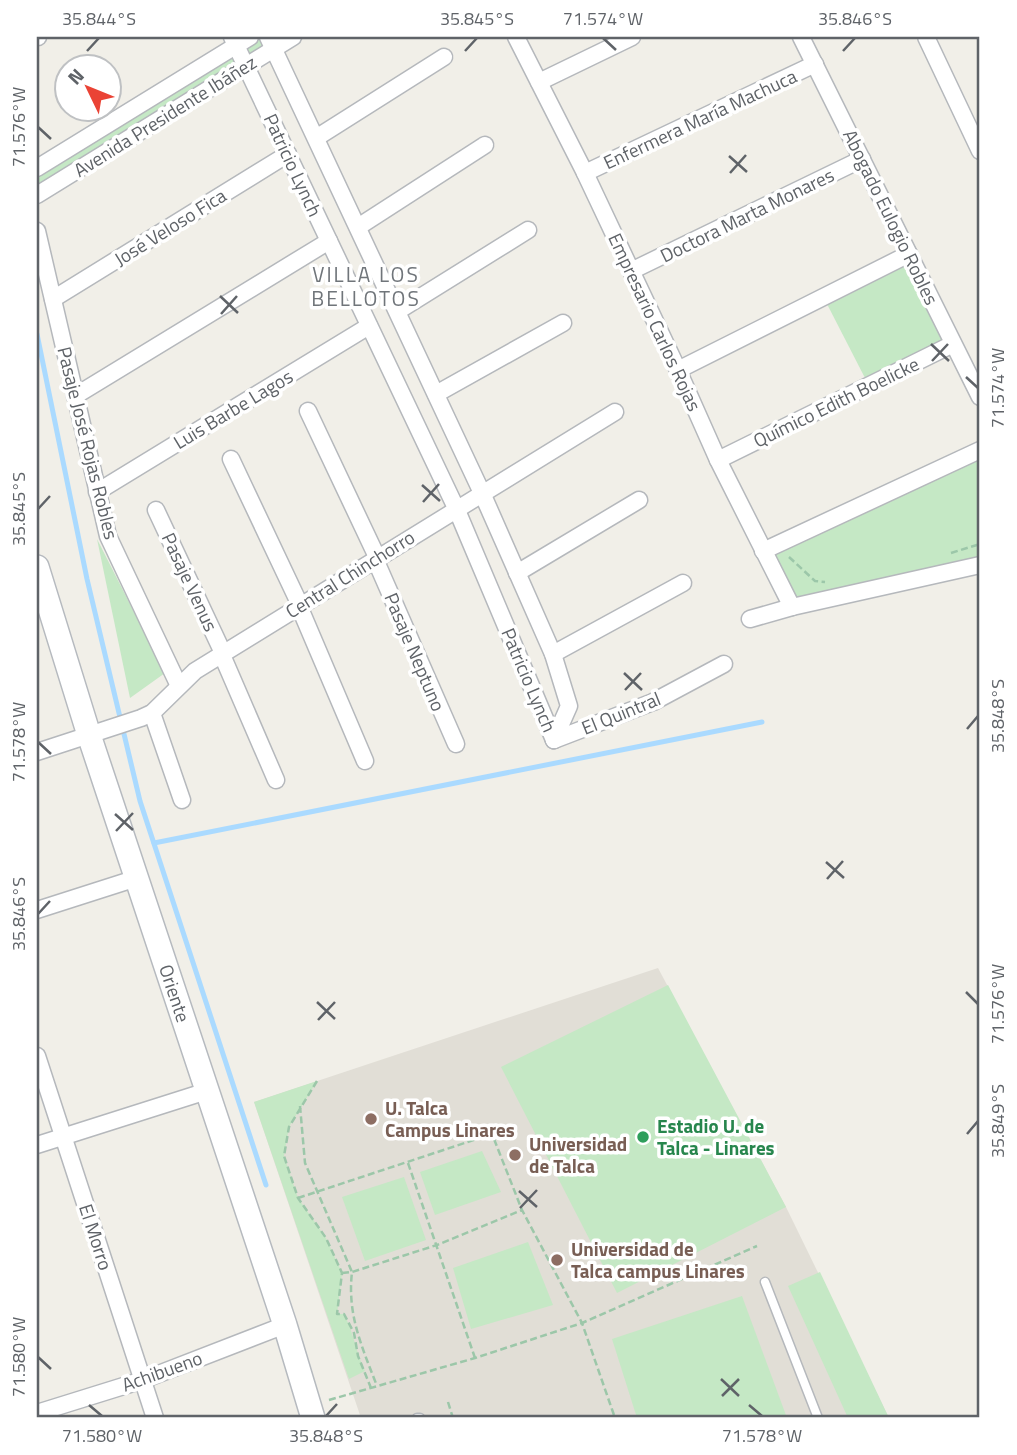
<svg xmlns="http://www.w3.org/2000/svg" width="1017" height="1455" viewBox="0 0 1017 1455" font-family="'Titillium Web',sans-serif">
	<rect width="100%" height="100%" fill="#f1efe8"/>
	<path fill="#e1ded6" d="M658 968 786 1207 889 1418H361L254 1102Z"/>
	<g fill="#c5e8c5">
		<path d="M259 37H291L37 195V174Z"/>
		<path d="M904 264 945 339 865 378 827 304Z"/>
		<path d="M980 458V556L796 598 773 554Z"/>
		<path d="M97 539 165 673 130 698Z"/>
		<path d="M668 985 786 1207 617 1293 501 1067Z"/>
		<path d="M317 1081 289 1127 284 1156 298 1198 326 1238 342 1273 337 1314H344C354 1333 356 1353 365 1371L349 1379 254 1102Z"/>
		<path d="M482 1151 501 1192 435 1215 420 1172Z"/>
		<path d="M404 1177 426 1240 365 1261 342 1197Z"/>
		<path d="M528 1242 553 1305 471 1329 453 1268Z"/>
		<path d="M820 1272 889 1418H848L788 1286Z"/>
		<path d="M742 1296 787 1418H637L612 1339Z"/>
	</g>
	<g fill="none" stroke-linecap="round" stroke-linejoin="round">
		<g stroke="#aadaff" stroke-width="5">
			<path d="M37 334 87 579 140 801 266 1185"/>
			<path d="M154 843 762 722"/>
		</g>
		<defs>
			<g id="lane">
				<path d="M765 1282 818 1418"/>
				<path d="M417 1418H420"/>
			</g>
			<g id="street">
				<path d="M37 37H38"/>
				<path d="M232 37 456 508 554 740"/>
				<path d="M268 37 482 493 553 654 569 706 554 740"/>
				<path d="M516 37 585 173 678 370 718 460 792 607"/>
				<path d="M801 37 980 397"/>
				<path d="M926 37 980 151"/>
				<path d="M539 82 632 37"/>
				<path d="M316 138 444 57"/>
				<path d="M37 168 250 37"/>
				<path d="M585 173 815 64"/>
				<path d="M37 195 293 37"/>
				<path d="M358 227 485 145"/>
				<path d="M37 231 108 536 179 686"/>
				<path d="M631 271 862 159"/>
				<path d="M53 299 288 154"/>
				<path d="M398 311 528 230"/>
				<path d="M678 370 909 254"/>
				<path d="M436 394 563 323"/>
				<path d="M75 396 329 241"/>
				<path d="M308 411 377 557"/>
				<path d="M231 459 300 605"/>
				<path d="M718 460 953 344"/>
				<path d="M97 492 369 326"/>
				<path d="M156 510 223 653"/>
				<path d="M763 551 980 450"/>
				<path d="M375 559 456 744"/>
				<path d="M517 573 639 500"/>
				<path d="M299 606 365 761"/>
				<path d="M750 619 792 607 980 565"/>
				<path d="M553 654 683 583"/>
				<path d="M222 655 276 780"/>
				<path d="M152 713 182 800"/>
				<path d="M554 740 653 702 724 664"/>
				<path d="M37 752 141 718 152 713 195 671 615 412"/>
				<path d="M37 910 137 878"/>
				<path d="M37 1056 155 1418"/>
				<path d="M37 1145 207 1091"/>
				<path d="M37 1413 143 1380 285 1325"/>
			</g>
			<g id="secondary">
				<path id="s1" d="M37 567 89 735 285 1325 313 1418"/>
			</g>
		</defs>
		<use href="#lane" stroke="#b5b8bc" stroke-width="11"/>
		<use href="#street" stroke="#b5b8bc" stroke-width="19"/>
		<use href="#secondary" stroke="#b6babf" stroke-width="26"/>
		<g stroke="#9cc7a9" stroke-width="2.5" stroke-dasharray="7 3.5" stroke-linecap="butt">
			<path d="M951 553 980 544"/>
			<path d="M789 557 815 581 825 582"/>
			<path d="M317 1081 289 1127 284 1156 298 1198 326 1238 342 1273 337 1314H344L354 1333 358 1356 371 1388"/>
			<path d="M300 1106 305 1163 352 1272C347 1315 362 1347 377 1386"/>
			<path d="M408 1163 475 1358"/>
			<path d="M298 1198 492 1134 522 1210"/>
			<path d="M342 1273 352 1272 437 1245 522 1210 582 1323 615 1418"/>
			<path d="M329 1400 475 1358 582 1323 757 1246"/>
			<path d="M448 1402 453 1418"/>
		</g>
		<use href="#lane" stroke="#fff" stroke-width="8"/>
		<use href="#street" stroke="#fff" stroke-width="16"/>
		<use href="#secondary" stroke="#fff" stroke-width="23"/>
	</g>
	<path fill="none" stroke="#5f6368" stroke-width="2.5" d="M603 38 616 50M87 51 99 38M465 51 477 38M843 51 855 38M38 127 51 139M729 156 747 172M730 173 746 155M220 296 238 313M221 314 237 296M931 344 949 361M932 361 948 344M966 377 978 388M422 485 440 501M423 502 439 484M38 509 50 496M624 673 642 690M625 690 641 673M967 729 978 716M38 742 51 754M115 814 133 830M116 831 133 813M826 862 844 878M827 879 843 861M38 914 50 901M966 992 978 1004M317 1002 335 1019M318 1020 335 1002M967 1134 978 1121M519 1191 537 1207M520 1208 537 1190M38 1357 51 1369M721 1379 739 1396M722 1396 739 1379M89 1405 102 1416M749 1405 762 1416M326 1416 337 1404"/>
	<g fill="#8d6e63" stroke="#fff" stroke-width="2.5">
		<circle cx="371" cy="1119" r="7"/>
		<circle cx="515" cy="1155" r="7"/>
		<circle cx="557" cy="1260" r="7"/>
	</g>
	<circle fill="#2e9e5b" stroke="#fff" stroke-width="2.5" cx="643" cy="1137" r="7"/>
	<g text-anchor="middle" stroke-width="7" stroke-linejoin="round" paint-order="stroke">
		<g font-size="19" fill="#5f6368" stroke="#fff">
			<text transform="translate(165 116) rotate(-32)" y="7">Avenida Presidente Ibáñez</text>
			<text transform="translate(700 119) rotate(-25)" y="7">Enfermera María Machuca</text>
			<text transform="translate(293 165) rotate(65)" y="7">Patricio Lynch</text>
			<text transform="translate(747 215) rotate(-26)" y="7">Doctora Marta Monares</text>
			<text transform="translate(891 217) rotate(64)" y="7">Abogado Eulogio Robles</text>
			<text transform="translate(170 227) rotate(-32)" y="7">José Veloso Fica</text>
			<text transform="translate(655 322) rotate(65)" y="7">Empresario Carlos Rojas</text>
			<text transform="translate(836 402) rotate(-26)" y="7">Químico Edith Boelicke</text>
			<text transform="translate(233 409) rotate(-31)" y="7">Luis Barbe Lagos</text>
			<text transform="translate(88 443) rotate(76)" y="7">Pasaje José Rojas Robles</text>
			<text transform="translate(350 574) rotate(-32)" y="7">Central Chinchorro</text>
			<text transform="translate(190 582) rotate(65)" y="7">Pasaje Venus</text>
			<text transform="translate(415 652) rotate(67)" y="7">Pasaje Neptuno</text>
			<text transform="translate(529 680) rotate(67)" y="7">Patricio Lynch</text>
			<text transform="translate(621 713) rotate(-22)" y="7">El Quintral</text>
			<text dy="7" stroke="none"><textPath href="#s1" startOffset="448">Oriente</textPath></text>
			<text transform="translate(96 1237) rotate(72)" y="7">El Morro</text>
			<text transform="translate(162 1371) rotate(-20)" y="7">Achibueno</text>
		</g>
		<g font-size="19" font-weight="bold" fill="#785e54" stroke="#fff" text-anchor="start">
			<text x="385" y="1115">U. Talca<tspan x="385" dy="22">Campus Linares</tspan></text>
			<text x="529" y="1151">Universidad<tspan x="529" dy="22">de Talca</tspan></text>
			<text x="571" y="1256">Universidad de<tspan x="571" dy="22">Talca campus Linares</tspan></text>
		</g>
		<g font-size="19" font-weight="bold" fill="#27864d" stroke="#fff" text-anchor="start">
			<text x="657" y="1133">Estadio U. de<tspan x="657" dy="22">Talca - Linares</tspan></text>
		</g>
		<g font-size="21" letter-spacing="2" fill="#70757a" stroke="#fff">
			<text x="366" y="282">VILLA LOS<tspan x="366" dy="24">BELLOTOS</tspan></text>
		</g>
	</g>
	<rect width="1017" height="1455" fill="none" stroke="#ffffff" stroke-width="77"/>
	<g transform="translate(88 88) rotate(313)"><circle r="33" fill="#ffffff" stroke="#bfc1c3" stroke-width="2"/>
	<path d="M0-5L12 26L0 18L-12 26Z" fill="#ea4335"/>
	<text y="-10" font-size="19" font-weight="bold" text-anchor="middle" fill="#5f6368">N</text>
	</g>
	<rect x="38" y="38" width="940" height="1378" fill="none" stroke="#5f6368" stroke-width="2.5"/>
	<g font-size="18" text-anchor="middle" fill="#5f6368">
		<text x="99" y="25">35.844°S</text>
		<text x="477" y="25">35.845°S</text>
		<text x="603" y="25">71.574°W</text>
		<text x="855" y="25">35.846°S</text>
		<text transform="translate(19 127) rotate(-90)" y="6">71.576°W</text>
		<text transform="translate(998 388) rotate(-90)" y="6">71.574°W</text>
		<text transform="translate(19 509) rotate(-90)" y="6">35.845°S</text>
		<text transform="translate(998 716) rotate(-90)" y="6">35.848°S</text>
		<text transform="translate(19 742) rotate(-90)" y="6">71.578°W</text>
		<text transform="translate(19 914) rotate(-90)" y="6">35.846°S</text>
		<text transform="translate(998 1004) rotate(-90)" y="6">71.576°W</text>
		<text transform="translate(998 1121) rotate(-90)" y="6">35.849°S</text>
		<text transform="translate(19 1357) rotate(-90)" y="6">71.580°W</text>
		<text x="102" y="1442">71.580°W</text>
		<text x="326" y="1442">35.848°S</text>
		<text x="762" y="1442">71.578°W</text>
	</g>
</svg>
